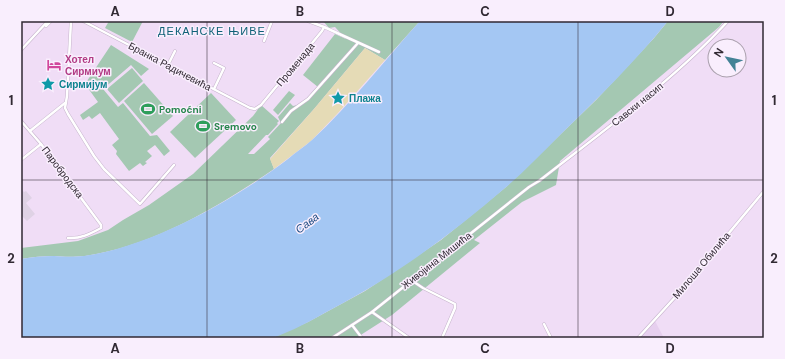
<svg xmlns="http://www.w3.org/2000/svg" width="785" height="359" viewBox="0 0 785 359" font-family="'DM Sans',sans-serif">
	<rect width="100%" height="100%" fill="#f0ddf6"/>
	<path fill="#dfd2e5" d="M21 189 24 192 26 191 32 198 26 203 35 214 27 221 21 215Z"/>
	<path fill="#e6cfee" d="M655 321 664 338H639Z"/>
	<g fill="#a4c8b2">
		<path d="M109 21H143L132 42 105 28Z"/>
		<path d="M323 21H420L385 60 365 48 314 109 270 158 274 169C218 207 153 246 85 256 74 257 65 257 54 256 43 256 32 257 21 259V248L78 241 108 230 123 220 149 205 193 174 253 116 261 105 279 121 277 123 278 124 268 135H266L248 154H254L270 139 268 137 281 123 278 117 290 103 293 106 303 104 318 87 303 75 335 34 346 39 335 27 329 28Z"/>
		<path d="M668 21H724L719 27 560 161 556 185 522 202 474 240 480 243 392 315 356 338H272L308 322 365 291 441 240 506 187 596 100 654 38Z"/>
		<path d="M111 45 149 69 141 76 131 65 103 89 118 107 123 103 150 136 157 135 170 151 164 156 155 145 147 151 152 156 145 162 147 163 143 166 140 163 129 171 116 154 117 151 112 145 119 139 100 113 92 119 89 116 83 120 80 115 98 102 85 84Z"/>
		<path d="M132 68 143 81 119 103 107 89Z"/>
		<path d="M144 83 173 116 152 134 124 101Z"/>
		<path d="M289 91 295 95 278 115 273 110Z"/>
		<path d="M211 93 236 120 195 158 170 132Z"/>
	</g>
	<path fill="#e5dbb6" d="M365 48 385 60 338 113 311 141 274 169 270 159 314 109Z"/>
	<path fill="#a4c7f3" d="M420 21H668C635 62 597 99 560 135 542 153 524 172 505 188 452 234 395 276 332 309 312 320 293 331 272 338H21V259C32 257 43 256 54 256 64 257 74 257 84 256 152 246 234 200 288 159 296 152 304 147 312 140 351 104 384 61 420 21Z"/>
	<g fill="none" stroke-linecap="round" stroke-linejoin="round">
		<defs>
			<g id="street">
				<path d="M71 21 67 96 65 108 68 114 94 156 104 169 140 204 174 165"/>
				<path d="M83 21 250 108 255 109 261 105 322 31 324 27 308 21"/>
				<path d="M46 26 51 21"/>
				<path d="M324 27 379 52"/>
				<path d="M264 41 272 21"/>
				<path d="M21 50 48 21"/>
				<path d="M168 65 175 51"/>
				<path d="M214 89 224 68 214 63"/>
				<path d="M21 121 41 144 101 225V228C90 234 80 239 68 238"/>
				<path d="M282 122 291 111 308 99 358 43"/>
				<path d="M30 131 65 103"/>
				<path d="M21 160 41 144"/>
				<path d="M411 280 423 288 455 304V308L442 338"/>
				<path d="M372 312 409 338"/>
				<path d="M544 324 551 338"/>
				<path d="M352 325 362 338"/>
				<path d="M332 338 372 312 529 187 539 181C603 131 674 80 728 21"/>
				<path d="M638 338 678 294 764 191"/>
			</g>
		</defs>
		<use href="#street" stroke="#c7b5cd" stroke-width="3.5"/>
		<use href="#street" stroke="#fff" stroke-width="2.5"/>
	</g>
	<path fill="none" stroke="#312933" stroke-width="1" stroke-opacity="0.55" d="M207 21V338M392 21V338M578 21V338M21 180H764"/>
	<defs>
		<symbol id="hotel-bare" viewBox="-9 -9 18 18"><path d="M-6-4.5h1.5V1H6V5H4.5V3h-9V5H-6ZM-4 0a1.8 1.8 0 1 1 3.6 0ZM.5 0V-2.5h3Q6-2.5 6 0Z" fill="#d1479c" stroke="#f9eefd" stroke-width="2.5" paint-order="stroke"/></symbol>
		<symbol id="sight-bare" viewBox="-9 -9 18 18"><path d="M0-6L1.8-2.2L6-1.7L2.9 1.2L3.7 5.4L0 3.3L-3.7 5.4L-2.9 1.2L-6-1.7L-1.8-2.2Z" fill="#0f9aa8" stroke="#f9eefd" stroke-width="2.5" paint-order="stroke"/></symbol>
		<symbol id="stadium-bare" viewBox="-9 -9 18 18"><path d="M0-5a6.5 5 0 1 0 0 10a6.5 5 0 1 0 0-10ZM-3.5-1.8h7v3.6h-7Z" fill="#2e9e5b" stroke="#f9eefd" stroke-width="2.5" paint-order="stroke"/></symbol>
	</defs>
	<g fill-rule="evenodd">
		<use href="#hotel-bare" x="44" y="55" width="20" height="20"/>
		<use href="#sight-bare" x="38" y="74" width="20" height="20"/>
		<use href="#sight-bare" x="328" y="88" width="20" height="20"/>
		<use href="#stadium-bare" x="138" y="99" width="20" height="20"/>
		<use href="#stadium-bare" x="193" y="116" width="20" height="20"/>
	</g>
	<g text-anchor="middle" stroke-width="3" stroke-linejoin="round" paint-order="stroke">
		<g font-size="10" font-weight="bold" fill="#b23c85" stroke="#f9eefd" text-anchor="start">
			<text x="65" y="63">Хотел<tspan x="65" dy="12">Сирмиум</tspan></text>
		</g>
		<g font-size="10" fill="#312933" stroke="#f9eefd">
			<text transform="translate(295 64) rotate(-50)" y="4">Променада</text>
			<text transform="translate(170 66) rotate(28)" y="4">Бранка Радичевића</text>
			<text transform="translate(637 104) rotate(-39)" y="4">Савски насип</text>
			<text transform="translate(63 172) rotate(53)" y="4">Паробродска</text>
			<text transform="translate(436 260) rotate(-38)" y="4">Живојина Мишића</text>
			<text transform="translate(701 265) rotate(-50)" y="4">Милоша Обилића</text>
		</g>
		<g font-size="10" font-weight="bold" fill="#0d838f" stroke="#f9eefd" text-anchor="start">
			<text x="59" y="88">Сирмијум</text>
			<text x="349" y="102">Плажа</text>
		</g>
		<g font-size="10" font-weight="bold" fill="#27864d" stroke="#f9eefd" text-anchor="start">
			<text x="159" y="113">Pomoćni</text>
			<text x="214" y="130">Sremovo</text>
		</g>
		<g font-size="11" letter-spacing="1" fill="#0f6177" stroke="#f9eefd">
			<text x="212" y="35">ДЕКАНСКЕ ЊИВЕ</text>
		</g>
		<g font-size="11" font-style="italic" fill="#204e84" stroke="#f9eefd">
			<text transform="translate(307 223) rotate(-37)" y="4">Сава</text>
		</g>
	</g>
	<rect width="785" height="359" fill="none" stroke="#f9eefd" stroke-width="44"/>
	<g transform="translate(727 58) rotate(303)"><circle r="19" fill="#f9eefd" stroke="#a99fac"/>
	<path d="M0-3L7 15L0 10L-7 15Z" fill="#438296"/>
	<text y="-6" font-size="11" font-weight="bold" text-anchor="middle" fill="#312933">N</text>
	</g>
	<rect x="22" y="22" width="741" height="315" fill="none" stroke="#312933" stroke-width="1.5"/>
	<g font-size="13" text-anchor="middle" font-weight="bold" fill="#312933">
		<text x="115" y="16">A</text>
		<text x="300" y="16">B</text>
		<text x="485" y="16">C</text>
		<text x="670" y="16">D</text>
		<text x="11" y="105">1</text>
		<text x="774" y="105">1</text>
		<text x="11" y="263">2</text>
		<text x="774" y="263">2</text>
		<text x="115" y="353">A</text>
		<text x="300" y="353">B</text>
		<text x="485" y="353">C</text>
		<text x="670" y="353">D</text>
	</g>
</svg>
